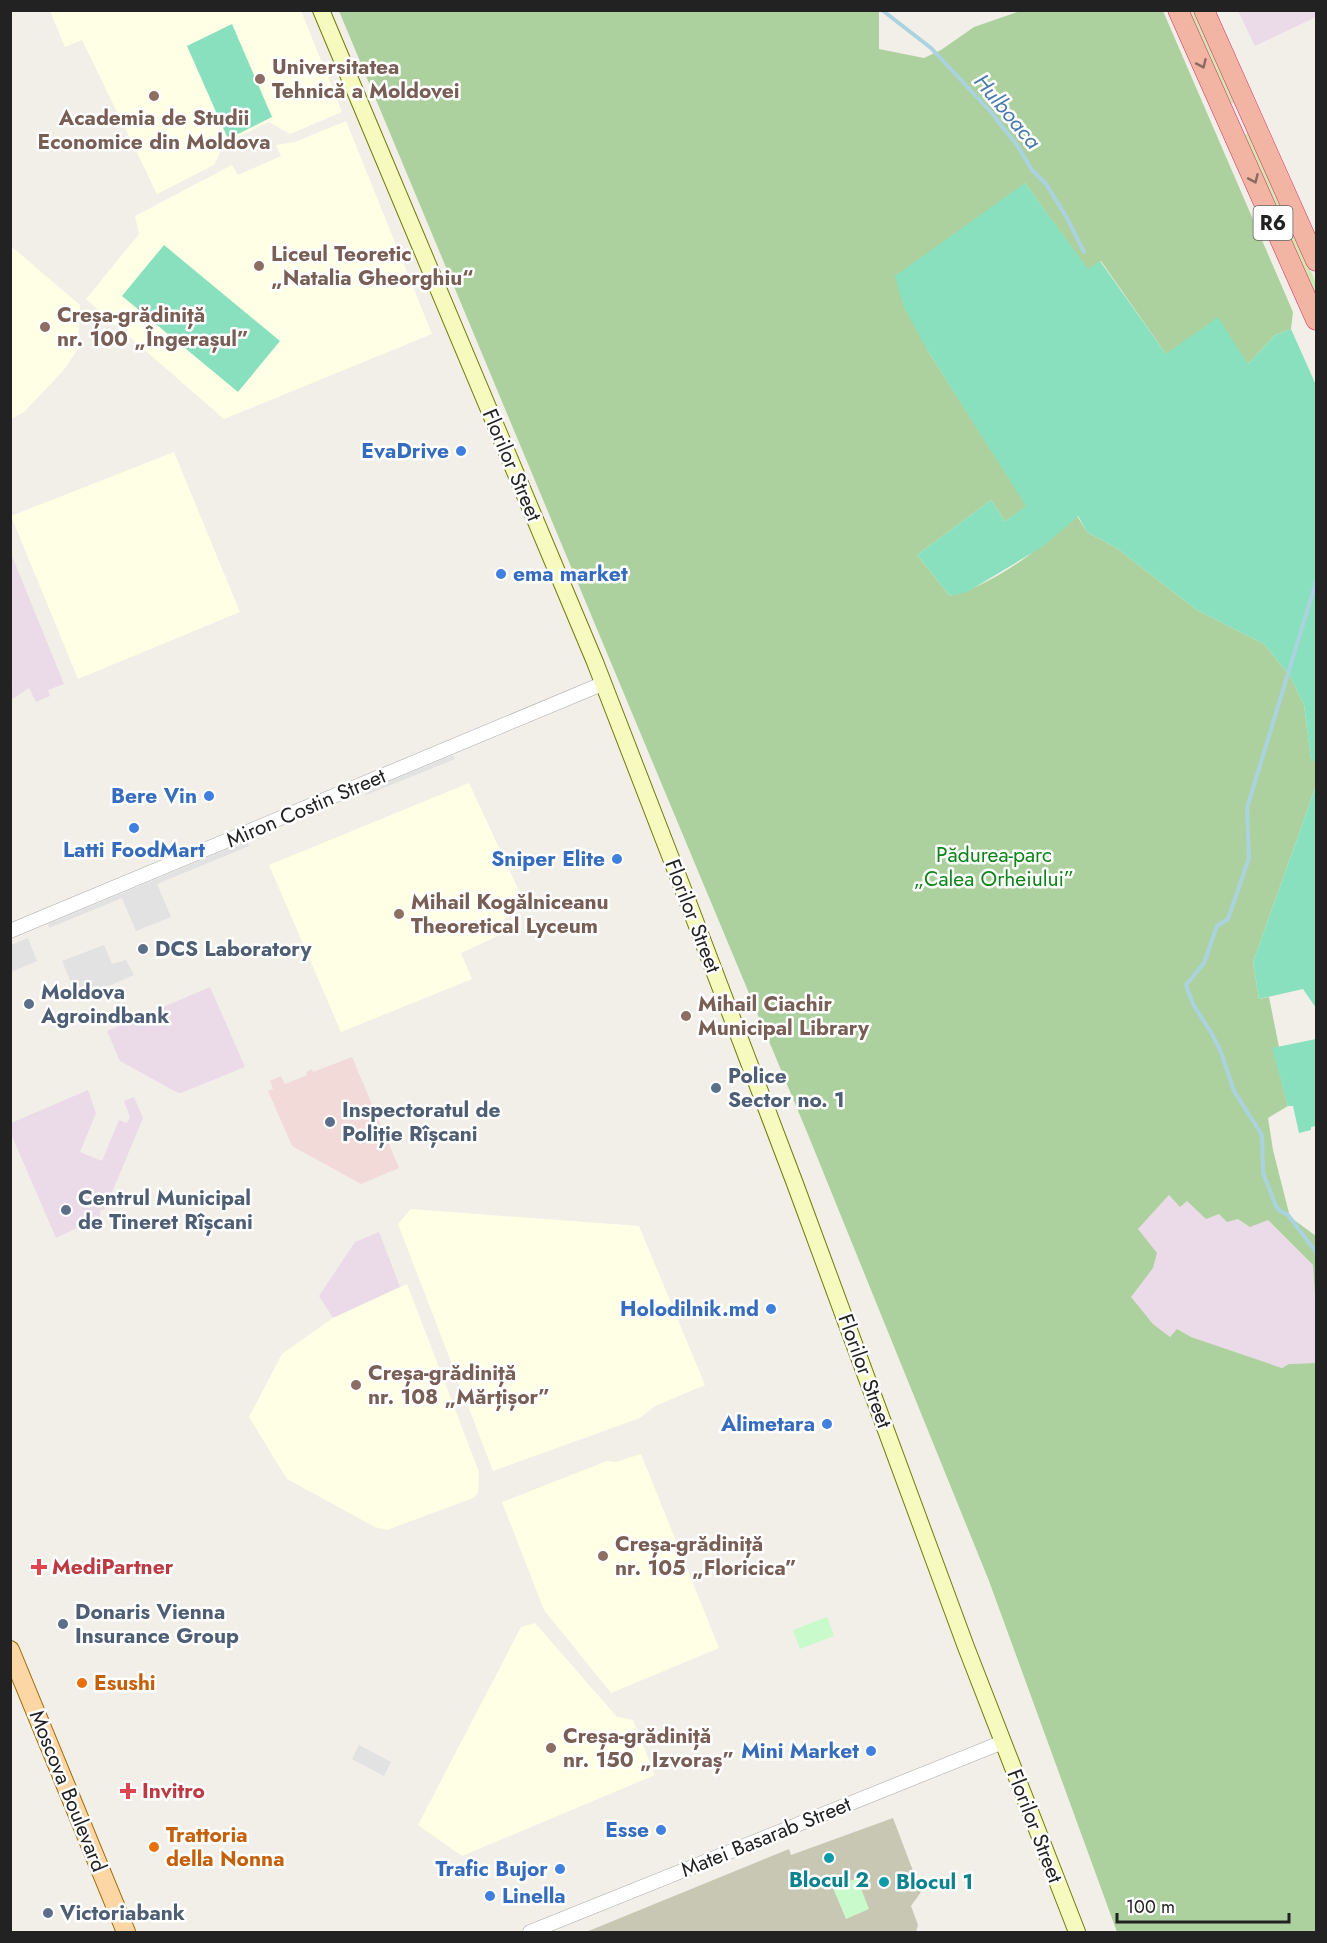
<svg xmlns="http://www.w3.org/2000/svg" width="1327" height="1943" viewBox="0 0 1327 1943" font-family="Jost,sans-serif">
	<rect width="100%" height="100%" fill="#f2efe9"/>
	<path fill="#f2dad9" d="M352 1057 399 1168 361 1184 292 1146 268 1091 273 1089 270 1081 281 1076 285 1084 307 1075 306 1072 312 1069 313 1072Z"/>
	<g fill="#ebdbe8">
		<path d="M1238 11H1316V17L1255 46Z"/>
		<path d="M10 551 64 684 48 690 50 696 36 702 29 688 11 700V687L13 685 10 680Z"/>
		<path d="M210 987 245 1067 181 1093H178L120 1061 107 1031Z"/>
		<path d="M88 1090 96 1113 80 1152 102 1161 119 1120 127 1123 130 1117 124 1101 134 1097 143 1118 105 1209 100 1211V1217L56 1238 11 1134V1123Z"/>
		<path d="M1169 1195 1238 1219H1267L1313 1265 1316 1312V1363L1289 1364 1282 1368 1191 1337 1177 1329 1170 1337 1153 1324 1130 1297 1153 1268 1138 1229Z"/>
		<path d="M379 1232 400 1287 333 1318 319 1296 355 1242Z"/>
	</g>
	<g fill="#ffffe5">
		<path d="M50 11H301L342 112 290 134 269 122 224 144 214 165 157 194 82 40 65 47Z"/>
		<path d="M346 121 432 334 224 419 86 299 139 234 135 216 232 165 238 175 281 156 276 145 295 142Z"/>
		<path d="M11 246 80 305 78 349 63 371 24 412 11 419Z"/>
		<path d="M174 452 240 612 78 679 11 516Z"/>
		<path d="M469 783 519 891 496 937 461 953 472 979 341 1032 269 865Z"/>
		<path d="M411 1209 639 1226 705 1385 655 1406 640 1418 493 1471 398 1224Z"/>
		<path d="M407 1284 479 1472 478 1493 473 1498 387 1530 375 1527 287 1479 249 1417 282 1354 333 1318Z"/>
		<path d="M641 1454 719 1648 611 1693 544 1610 502 1502 607 1461 616 1462Z"/>
		<path d="M535 1623 617 1717 633 1720 655 1775 462 1856 418 1825 521 1627Z"/>
	</g>
	<path fill="#c7c7b4" d="M893 1818 921 1892 911 1906 918 1925 916 1932H586L789 1849 791 1855Z"/>
	<g fill="#cdebb0">
		<path d="M1188 11H1194L1235 103 1230 104Z"/>
		<path d="M1250 133 1316 283V299L1244 135Z"/>
	</g>
	<path fill="#add19e" d="M339 11H879V49L924 58 941 50 974 27 1020 11H1163L1293 312 1291 329 1275 335 1248 364 1166 354 1101 261 1088 270 1025 183 926 348 1027 506 1005 521 991 500 917 555 950 596C995 585 1043 546 1077 516L1087 532 1115 547 1197 610 1264 644 1290 676 1304 705 1311 760H1316V786L1253 962 1259 999 1269 997 1279 1047 1273 1049 1288 1106 1268 1118 1273 1150 1290 1217 1316 1236V1312L1313 1265 1268 1220 1250 1227 1238 1219 1227 1222 1219 1214 1206 1219 1187 1201 1180 1207 1169 1195 1138 1229 1157 1253 1153 1268 1131 1297 1153 1324 1170 1337 1177 1329 1191 1337 1282 1368 1289 1364 1316 1363V1932H1117L989 1581 809 1137Z"/>
	<g fill="#c8facc">
		<path d="M827 1617 834 1636 800 1649 793 1630Z"/>
		<path d="M857 1878 869 1909 846 1919 833 1888Z"/>
	</g>
	<g fill="#88e0be">
		<path d="M232 24 272 117 228 139 187 46Z"/>
		<path d="M1025 183 1088 269 1100 261 1166 354 1218 317 1248 364 1275 335 1291 329 1316 385V760L1311 761 1304 705 1290 676 1264 644 1197 610 1115 547 1087 532 1078 516 1042 547 967 592 950 596 917 555 991 500 1005 521 1026 506 926 348 903 305 895 276Z"/>
		<path d="M164 245 280 341 238 392 122 296Z"/>
		<path d="M1316 786V1008L1303 989 1259 999 1253 962Z"/>
		<path d="M1316 1039V1126L1311 1127V1130L1299 1133 1293 1106H1288L1272 1048Z"/>
	</g>
	<g fill="#e2e2e2">
		<path d="M453 755 455 759 366 795 365 791Z"/>
		<path d="M247 841 249 846 157 884 171 917 136 931 122 898 49 928 48 924Z"/>
		<path d="M28 938 37 961 11 972V945Z"/>
		<path d="M104 945 112 964 126 960 134 975 78 999 62 961Z"/>
		<path d="M359 1745 391 1762 384 1776 352 1759Z"/>
	</g>
	<g fill="none" stroke-linecap="round" stroke-linejoin="round">
		<g stroke="#aad3df" stroke-width="4">
			<path d="M882 10 931 48 990 111 1017 145 1032 170 1046 184 1067 218 1084 252"/>
			<path d="M1316 582 1247 808 1249 858 1228 919 1217 926 1204 963 1186 985 1193 1004 1212 1034 1221 1052 1234 1091 1262 1135 1263 1173 1276 1206 1279 1210 1288 1215 1316 1252"/>
		</g>
		<defs>
			<g id="tertiary">
				<path d="M10 931 602 684"/>
				<path d="M530 1932 1003 1742"/>
			</g>
			<path id="secondary" d="M321 10 595 662 686 897 794 1181 966 1647 1077 1932"/>
			<path id="primary" d="M10 1650 126 1932"/>
			<g id="trunk">
				<path d="M1178 10 1316 320"/>
				<path d="M1204 10 1316 261"/>
			</g>
		</defs>
		<use href="#tertiary" stroke="#a9a9a9" stroke-width="15"/>
		<use href="#secondary" stroke="#707d05" stroke-width="18"/>
		<use href="#primary" stroke="#a06b00" stroke-width="20"/>
		<use href="#trunk" stroke="#dc2a67" stroke-width="21"/>
		<use href="#tertiary" stroke="#fff" stroke-width="14"/>
		<use href="#secondary" stroke="#f7fabf" stroke-width="16"/>
		<use href="#primary" stroke="#fcd6a4" stroke-width="18"/>
		<use href="#trunk" stroke="#f2b4a3" stroke-width="20"/>
	</g>
	<defs><path id="oneway-chevron" d="M-2-3.5L2.5 0L-2 3.5" fill="none" stroke-width="1.6" stroke-linecap="round" stroke-linejoin="round" transform="scale(1.5)"/></defs>
	<g stroke="#8a6b62">
		<use href="#oneway-chevron" transform="translate(1202 64) rotate(66)"/>
		<use href="#oneway-chevron" transform="translate(1254 179) rotate(66)"/>
	</g>
	<g fill="#8d6e63" stroke="#fff" stroke-width="2">
		<circle cx="260" cy="79" r="6"/>
		<circle cx="154" cy="96" r="6"/>
		<circle cx="259" cy="266" r="6"/>
		<circle cx="45" cy="327" r="6"/>
		<circle cx="399" cy="914" r="6"/>
		<circle cx="686" cy="1016" r="6"/>
		<circle cx="356" cy="1385" r="6"/>
		<circle cx="603" cy="1556" r="6"/>
		<circle cx="551" cy="1748" r="6"/>
	</g>
	<g fill="#3f7fe0" stroke="#fff" stroke-width="2">
		<circle cx="461" cy="451" r="6"/>
		<circle cx="501" cy="574" r="6"/>
		<circle cx="209" cy="796" r="6"/>
		<circle cx="134" cy="828" r="6"/>
		<circle cx="617" cy="859" r="6"/>
		<circle cx="771" cy="1309" r="6"/>
		<circle cx="827" cy="1424" r="6"/>
		<circle cx="871" cy="1751" r="6"/>
		<circle cx="661" cy="1830" r="6"/>
		<circle cx="560" cy="1869" r="6"/>
		<circle cx="490" cy="1896" r="6"/>
	</g>
	<g fill="#5c6f8a" stroke="#fff" stroke-width="2">
		<circle cx="143" cy="949" r="6"/>
		<circle cx="29" cy="1004" r="6"/>
		<circle cx="716" cy="1088" r="6"/>
		<circle cx="330" cy="1122" r="6"/>
		<circle cx="66" cy="1210" r="6"/>
		<circle cx="63" cy="1624" r="6"/>
		<circle cx="48" cy="1913" r="6"/>
	</g>
	<g fill="#e0444e" stroke="#fff" stroke-width="2">
		<path d="M36 1558h6v6h6v6h-6v6h-6v-6h-6v-6h6z"/>
		<path d="M125 1782h6v6h6v6h-6v6h-6v-6h-6v-6h6z"/>
	</g>
	<g fill="#e8710a" stroke="#fff" stroke-width="2">
		<circle cx="82" cy="1683" r="6"/>
		<circle cx="154" cy="1847" r="6"/>
	</g>
	<g fill="#0f9aa8" stroke="#fff" stroke-width="2">
		<circle cx="829" cy="1858" r="6"/>
		<circle cx="884" cy="1882" r="6"/>
	</g>
	<g text-anchor="middle" stroke-width="5" stroke-linejoin="round" paint-order="stroke">
		<rect fill="#fff" stroke="#646464" stroke-width="1.5" x="1253.5" y="206" width="39" height="34" rx="4.5"/>
		<g font-size="20" font-weight="bold" fill="#222">
			<text x="1273" y="230">R6</text>
		</g>
		<g font-size="21" font-weight="bold" fill="#785e54" stroke="#fff" text-anchor="start">
			<text x="272" y="74">Universitatea<tspan x="272" dy="24">Tehnică a Moldovei</tspan></text>
			<text x="154" y="125" text-anchor="middle">Academia de Studii<tspan x="154" dy="24">Economice din Moldova</tspan></text>
			<text x="271" y="261">Liceul Teoretic<tspan x="271" dy="24">„Natalia Gheorghiu“</tspan></text>
			<text x="57" y="322">Creșa-grădiniță<tspan x="57" dy="24">nr. 100 „Îngerașul”</tspan></text>
			<text x="411" y="909">Mihail Kogălniceanu<tspan x="411" dy="24">Theoretical Lyceum</tspan></text>
			<text x="698" y="1011">Mihail Ciachir<tspan x="698" dy="24">Municipal Library</tspan></text>
			<text x="368" y="1380">Creșa-grădiniță<tspan x="368" dy="24">nr. 108 „Mărțișor”</tspan></text>
			<text x="615" y="1551">Creșa-grădiniță<tspan x="615" dy="24">nr. 105 „Floricica”</tspan></text>
			<text x="563" y="1743">Creșa-grădiniță<tspan x="563" dy="24">nr. 150 „Izvoraș”</tspan></text>
		</g>
		<g font-size="21" font-weight="bold" fill="#366cbe" stroke="#fff" text-anchor="end">
			<text x="449" y="458">EvaDrive</text>
			<text x="513" y="581" text-anchor="start">ema market</text>
			<text x="197" y="803">Bere Vin</text>
			<text x="134" y="857" text-anchor="middle">Latti FoodMart</text>
			<text x="605" y="866">Sniper Elite</text>
			<text x="759" y="1316">Holodilnik.md</text>
			<text x="815" y="1431">Alimetara</text>
			<text x="859" y="1758">Mini Market</text>
			<text x="649" y="1837">Esse</text>
			<text x="548" y="1876">Trafic Bujor</text>
			<text x="502" y="1903" text-anchor="start">Linella</text>
		</g>
		<g font-size="21" fill="#222" stroke="#fff">
			<text transform="translate(512 465) rotate(67)" y="7">Florilor Street</text>
			<text transform="translate(306 808) rotate(-23)" y="7">Miron Costin Street</text>
			<text transform="translate(693 916) rotate(69)" y="7">Florilor Street</text>
			<text transform="translate(865 1371) rotate(70)" y="7">Florilor Street</text>
			<text transform="translate(68 1791) rotate(68)" y="7">Moscova Boulevard</text>
			<text transform="translate(1035 1826) rotate(69)" y="7">Florilor Street</text>
			<text transform="translate(766 1837) rotate(-22)" y="7">Matei Basarab Street</text>
		</g>
		<g font-size="21" fill="#0c8416" stroke="#fff">
			<text x="994" y="862">Pădurea-parc<tspan x="994" dy="24">„Calea Orheiului”</tspan></text>
		</g>
		<g font-size="21" font-weight="bold" fill="#4e5e75" stroke="#fff" text-anchor="start">
			<text x="155" y="956">DCS Laboratory</text>
			<text x="41" y="999">Moldova<tspan x="41" dy="24">Agroindbank</tspan></text>
			<text x="728" y="1083">Police<tspan x="728" dy="24">Sector no. 1</tspan></text>
			<text x="342" y="1117">Inspectoratul de<tspan x="342" dy="24">Poliție Rîșcani</tspan></text>
			<text x="78" y="1205">Centrul Municipal<tspan x="78" dy="24">de Tineret Rîșcani</tspan></text>
			<text x="75" y="1619">Donaris Vienna<tspan x="75" dy="24">Insurance Group</tspan></text>
			<text x="60" y="1920">Victoriabank</text>
		</g>
		<g font-size="21" font-weight="bold" fill="#be3a42" stroke="#fff" text-anchor="start">
			<text x="52" y="1574">MediPartner</text>
			<text x="142" y="1798">Invitro</text>
		</g>
		<g font-size="21" font-weight="bold" fill="#c56008" stroke="#fff" text-anchor="start">
			<text x="94" y="1690">Esushi</text>
			<text x="166" y="1842">Trattoria<tspan x="166" dy="24">della Nonna</tspan></text>
		</g>
		<g font-size="21" font-weight="bold" fill="#0d838f" stroke="#fff">
			<text x="829" y="1887">Blocul 2</text>
			<text x="896" y="1889" text-anchor="start">Blocul 1</text>
		</g>
		<g font-size="22" font-style="italic" fill="#4a7aab" stroke="#fff">
			<text transform="translate(1008 111) rotate(50)" y="8">Hulboaca</text>
		</g>
	</g>
	<rect width="1327" height="1943" fill="none" stroke="#222222" stroke-width="24"/>
	<path d="M1117 1913v9h172v-9" fill="none" stroke="#222222" stroke-width="3"/>
	<text x="1126" y="1913" font-size="18" fill="#222222" stroke="#ffffff" stroke-width="4.5" paint-order="stroke">100 m</text>
</svg>
